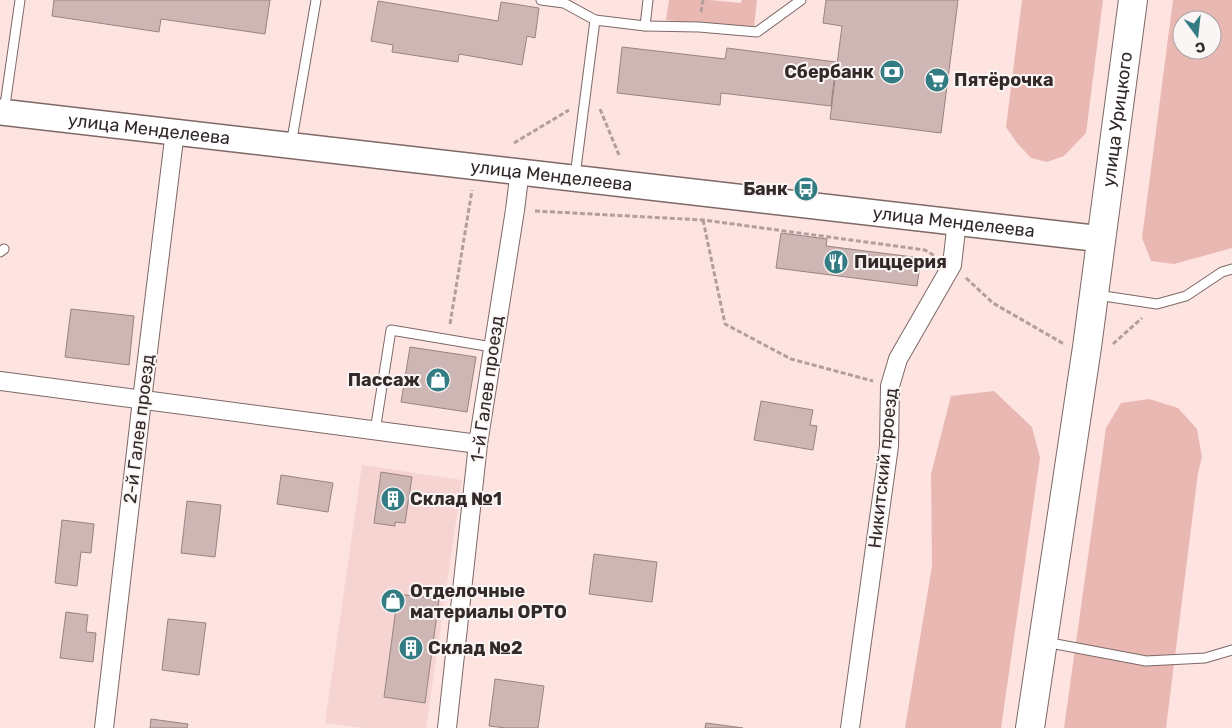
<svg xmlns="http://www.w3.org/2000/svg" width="1232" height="728" viewBox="0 0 1232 728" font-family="Rubik,sans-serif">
	<rect width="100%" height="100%" fill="#fde4e1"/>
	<path fill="#f5d4d1" d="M362 465 462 480 426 728H362L325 723Z"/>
	<g fill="#eab8b3" fill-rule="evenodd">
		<path d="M669 0H710L741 3 742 0H757L754 28 666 20Z"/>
		<path d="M1022 0H1103L1086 133 1064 156 1047 162 1031 158 1017 143 1006 127Z"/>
		<path d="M1173 0H1232V248L1174 264 1151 261 1142 238ZM1182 20H1212V50H1182Z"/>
		<path d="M994 391 1032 427 1040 458 1001 728H905L932 566 931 474 951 396Z"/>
		<path d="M1149 399 1178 408 1197 429 1202 457 1198 473 1166 728H1064L1106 428 1121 403Z"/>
	</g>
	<g fill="#ceb6b4" stroke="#998381">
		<path d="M54 0H270L265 34 161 19 159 32 52 16Z"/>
		<path d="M826 0H958L941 133 830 119 842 26 823 23Z"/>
		<path d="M378 1 498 21 501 2 539 8 535 38 527 36 522 65 459 54 458 62 392 52 393 45 371 41Z"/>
		<path d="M622 47 725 59 727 48 836 62 831 106 721 93 720 105 617 93Z"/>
		<path d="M781 233 827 239 826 246 921 258 917 286 776 268Z"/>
		<path d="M71 309 134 316 129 365 65 357Z"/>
		<path d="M410 347 476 357 467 412 401 402Z"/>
		<path d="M761 401 813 410 810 425 817 426 813 450 754 440Z"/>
		<path d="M381 472 412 477 405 523 395 522V526L374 523Z"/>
		<path d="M281 475 333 483 328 512 277 504Z"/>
		<path d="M187 501 221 505 215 557 181 553Z"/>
		<path d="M62 520 94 524 91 553 81 552 77 586 55 583Z"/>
		<path d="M594 554 657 562 652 602 589 594Z"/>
		<path d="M398 594 439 599 425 703 384 697Z"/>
		<path d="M66 612 88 615 86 632 96 633 93 662 60 658Z"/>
		<path d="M168 619 206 623 199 675 162 670Z"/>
		<path d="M495 679 544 686 538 728H506L489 726Z"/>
		<path d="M151 719 188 724 187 728H150Z"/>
		<path d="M706 723 743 728H705Z"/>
	</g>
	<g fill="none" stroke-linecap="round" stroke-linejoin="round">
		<defs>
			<g id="lane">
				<path d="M541 0 564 3 595 20"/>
				<path d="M645 26 699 27 757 32 801 0"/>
				<path d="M4 112 20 0"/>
				<path d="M291 145 316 0"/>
				<path d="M575 176 595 20 645 26 648 0"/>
				<path d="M0 252 4 249"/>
				<path d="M1097 295 1157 304 1186 296 1222 272 1232 269"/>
				<path d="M375 431 391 330 492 347"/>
				<path d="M1045 642 1146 661 1205 658 1232 650"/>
			</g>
			<g id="street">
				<path d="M0 381 478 444"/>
				<path d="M104 728 142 400 175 131"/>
				<path d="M447 728 478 444 515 210 520 170"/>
				<path d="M850 728 889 446 890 386 898 359 952 265 957 221"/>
			</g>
			<g id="secondary">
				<path id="s1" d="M0 112 1102 239"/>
			</g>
			<g id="primary">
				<path id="s2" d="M1030 728 1087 347 1133 0"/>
			</g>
		</defs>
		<use href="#lane" stroke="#7d6866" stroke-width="11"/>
		<use href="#street" stroke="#7d6866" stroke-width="20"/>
		<use href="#secondary" stroke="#7d6866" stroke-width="28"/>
		<use href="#primary" stroke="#7d6866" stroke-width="30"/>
		<g stroke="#b29f9d" stroke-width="3" stroke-dasharray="5 2.5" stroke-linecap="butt">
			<path d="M701 12 703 0"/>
			<path d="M600 109 619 155"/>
			<path d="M514 143 569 110"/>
			<path d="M535 211 703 220 925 250 935 256"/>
			<path d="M703 220 725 324 791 359 873 381"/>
			<path d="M966 278 993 303 1064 344"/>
			<path d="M450 324 472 190"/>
			<path d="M1113 344 1142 318"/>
		</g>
		<use href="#lane" stroke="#fff" stroke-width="9"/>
		<use href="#street" stroke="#fff" stroke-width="18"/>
		<use href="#secondary" stroke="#fff" stroke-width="25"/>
		<use href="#primary" stroke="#fff" stroke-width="28"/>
	</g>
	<defs>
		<symbol id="bank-disc" viewBox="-11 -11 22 22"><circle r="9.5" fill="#347c84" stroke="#fbf6f6"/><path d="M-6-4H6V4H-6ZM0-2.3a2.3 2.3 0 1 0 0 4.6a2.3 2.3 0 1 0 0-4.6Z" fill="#fff"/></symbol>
		<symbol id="supermarket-disc" viewBox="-11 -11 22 22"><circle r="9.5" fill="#347c84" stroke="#fbf6f6"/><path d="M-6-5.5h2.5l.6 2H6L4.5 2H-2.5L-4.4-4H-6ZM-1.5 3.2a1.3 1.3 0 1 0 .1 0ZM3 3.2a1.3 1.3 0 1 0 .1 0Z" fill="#fff"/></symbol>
		<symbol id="bus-disc" viewBox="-11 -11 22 22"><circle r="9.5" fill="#347c84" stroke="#fbf6f6"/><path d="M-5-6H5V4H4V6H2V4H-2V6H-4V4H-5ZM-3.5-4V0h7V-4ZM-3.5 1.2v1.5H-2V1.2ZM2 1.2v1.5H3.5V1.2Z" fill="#fff"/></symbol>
		<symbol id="restaurant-disc" viewBox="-11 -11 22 22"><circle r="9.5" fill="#347c84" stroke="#fbf6f6"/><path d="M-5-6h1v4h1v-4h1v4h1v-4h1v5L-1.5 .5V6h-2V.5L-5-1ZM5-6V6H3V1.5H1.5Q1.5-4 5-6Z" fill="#fff"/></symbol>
		<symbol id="shop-disc" viewBox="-11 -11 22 22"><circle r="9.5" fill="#347c84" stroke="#fbf6f6"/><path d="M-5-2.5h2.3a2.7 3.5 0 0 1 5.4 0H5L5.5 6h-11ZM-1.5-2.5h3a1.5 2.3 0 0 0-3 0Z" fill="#fff"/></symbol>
		<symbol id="building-disc" viewBox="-11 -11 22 22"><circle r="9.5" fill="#347c84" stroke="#fbf6f6"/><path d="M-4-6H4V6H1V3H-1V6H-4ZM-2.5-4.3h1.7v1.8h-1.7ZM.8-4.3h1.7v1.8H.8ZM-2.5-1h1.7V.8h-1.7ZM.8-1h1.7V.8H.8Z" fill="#fff"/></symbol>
	</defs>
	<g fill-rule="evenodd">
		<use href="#bank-disc" x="878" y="58" width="28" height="28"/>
		<use href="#supermarket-disc" x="923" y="66" width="28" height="28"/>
		<use href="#bus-disc" x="792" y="175" width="28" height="28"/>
		<use href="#restaurant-disc" x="822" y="248" width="28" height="28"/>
		<use href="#shop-disc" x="424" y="366" width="28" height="28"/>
		<use href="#building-disc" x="379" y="485" width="28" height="28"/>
		<use href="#shop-disc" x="379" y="587" width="28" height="28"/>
		<use href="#building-disc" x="397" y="634" width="28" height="28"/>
	</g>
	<g text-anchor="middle" stroke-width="4" stroke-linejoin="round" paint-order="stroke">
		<g font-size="18" font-weight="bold" fill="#322928" stroke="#fbf6f6" text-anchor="start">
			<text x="874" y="78" text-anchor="end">Сбербанк</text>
			<text x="954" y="86">Пятёрочка</text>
			<text x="788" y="195" text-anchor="end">Банк</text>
			<text x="854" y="268">Пиццерия</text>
			<text x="420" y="386" text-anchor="end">Пассаж</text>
			<text x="410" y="505">Склад №1</text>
			<text x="410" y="597">Отделочные<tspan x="410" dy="21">материалы ОРТО</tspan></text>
			<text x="428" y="654">Склад №2</text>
		</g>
		<g font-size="18" fill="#322928" stroke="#fbf6f6">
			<text dy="6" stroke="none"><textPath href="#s2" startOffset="615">улица Урицкого</textPath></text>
			<text dy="6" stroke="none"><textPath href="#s1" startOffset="150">улица Менделеева</textPath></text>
			<text dy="6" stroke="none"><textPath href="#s1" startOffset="555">улица Менделеева</textPath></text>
			<text dy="6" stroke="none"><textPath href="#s1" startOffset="960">улица Менделеева</textPath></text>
			<text transform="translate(487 389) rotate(-82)" y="6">1-й Галев проезд</text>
			<text transform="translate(139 429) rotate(-83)" y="6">2-й Галев проезд</text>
			<text transform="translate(883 468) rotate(-84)" y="6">Никитский проезд</text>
		</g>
	</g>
	<g transform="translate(1197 35) rotate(165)"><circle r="24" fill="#fbf6f6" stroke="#aba4a4"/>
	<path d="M0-4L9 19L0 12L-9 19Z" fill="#347c84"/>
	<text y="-8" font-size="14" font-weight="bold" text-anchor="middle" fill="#322928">С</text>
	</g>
</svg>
